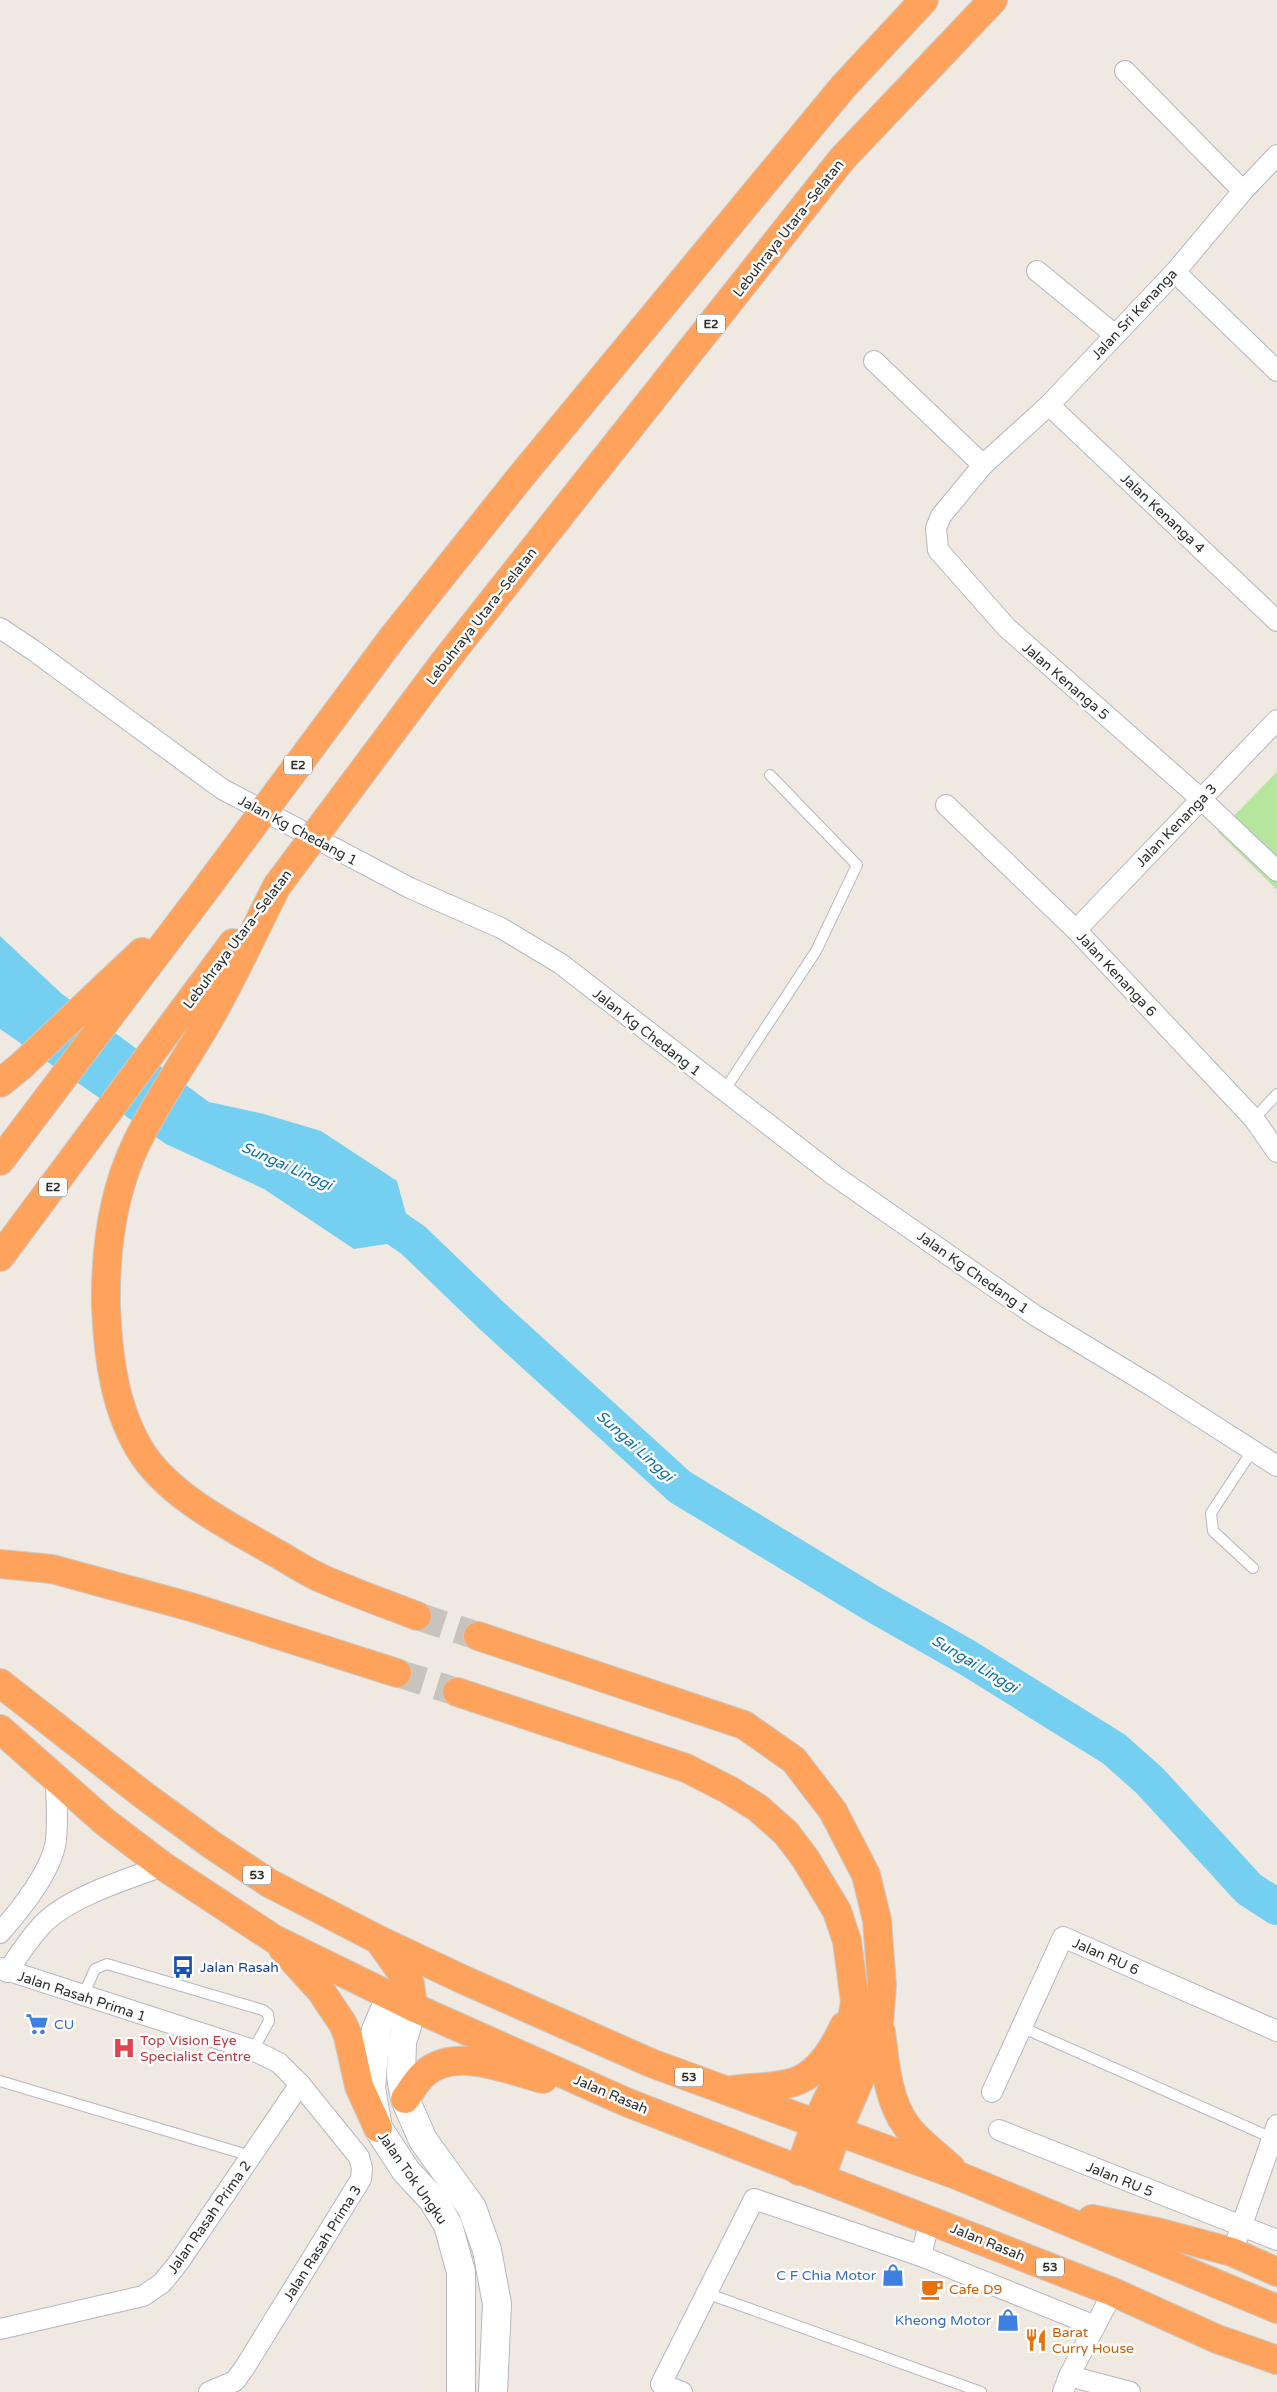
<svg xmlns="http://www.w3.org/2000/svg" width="1277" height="2392" viewBox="0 0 1277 2392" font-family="'Varela Round',sans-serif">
	<rect width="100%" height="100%" fill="#efe9e1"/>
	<path fill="#b6e59e" d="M1277 772V890L1218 832Z"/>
	<path fill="#75cff0" d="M0 936 62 994 209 1102 264 1114 321 1131 397 1181 413 1240 354 1249 264 1189 166 1144 0 1029Z"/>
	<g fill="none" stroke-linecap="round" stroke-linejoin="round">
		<path stroke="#75cff0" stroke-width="36" d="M372 1212 413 1240 492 1316 680 1487 873 1604 968 1658 1114 1749 1150 1781 1249 1889 1277 1907"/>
		<g stroke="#c8c4bd" stroke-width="28" stroke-dasharray="28 14" stroke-linecap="butt">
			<path d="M417 1616 478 1636"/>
			<path d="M397 1673 457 1692"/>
		</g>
		<defs>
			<g id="lane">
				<path d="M724 1091 816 951 857 865 770 775"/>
				<path d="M1254 1119 1277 1094"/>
				<path d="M1252 1451 1211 1513 1213 1531 1253 1568"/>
				<path d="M83 1996 95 1969 107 1964 263 2010 268 2014 269 2021 253 2050"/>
				<path d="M1021 2027 1272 2138"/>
				<path d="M0 2081 251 2156"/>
				<path d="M706 2293 981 2392"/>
			</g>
			<g id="street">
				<path d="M1125 71 1243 191"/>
				<path d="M1277 155 1243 191 1175 272 1049 405 983 465 941 516 936 528 938 550 1007 628 1201 799 1277 871"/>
				<path d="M1037 271 1115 335"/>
				<path d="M1175 272 1277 371"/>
				<path d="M874 361 983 465"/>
				<path d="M1049 405 1277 621"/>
				<path d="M0 628 33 650 222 789 410 888 501 928 561 964 835 1176 1036 1316 1155 1388 1277 1466"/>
				<path d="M946 805 1076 930 1254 1119 1277 1152"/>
				<path d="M1076 930 1277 720"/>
				<path d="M0 1933C20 1910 48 1876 55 1846 59 1825 56 1801 56 1780"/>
				<path d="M0 1968 253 2050 279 2063 300 2084 359 2157 362 2168 361 2179 245 2367 235 2381 209 2392"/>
				<path d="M7 1972C18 1956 29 1939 42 1925 68 1897 128 1879 163 1866"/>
				<path d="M992 2092 1063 1937 1277 2031"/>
				<path d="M999 2130 1277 2240"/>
				<path d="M1237 2239 1277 2125"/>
				<path d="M921 2256 930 2219"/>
				<path d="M0 2329 143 2296 162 2283 179 2262 300 2084"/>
				<path d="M1069 2376 1130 2392"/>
				<path d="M682 2392 661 2384 754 2199 921 2256 1095 2326"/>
				<path d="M1063 2392 1069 2376 1113 2292"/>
			</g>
			<g id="secondary">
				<path d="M391 1995 376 2030 371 2088 378 2128 406 2171 433 2200 448 2225 461 2272V2392"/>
				<path d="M413 2007 402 2042 401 2076 405 2099 423 2140 472 2208 487 2250 497 2304 493 2392"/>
			</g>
			<g id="highway">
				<path d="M393 637 523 474 843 87 924 0"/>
				<path d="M445 661 842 159 993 0"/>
				<path d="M277 886C255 929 235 974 211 1016 187 1058 158 1099 137 1142 112 1193 105 1251 106 1307 108 1357 115 1413 144 1456 174 1499 231 1527 276 1553 292 1562 308 1573 325 1580 355 1593 386 1604 417 1616"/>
				<path d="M0 1083 20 1067 142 952"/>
				<path d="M0 1161 202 894"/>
				<path d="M0 1257 233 943"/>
				<path d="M0 1564 52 1569 191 1607 397 1673"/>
				<path d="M478 1636 744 1725 794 1760 833 1811 866 1875 877 1920 882 1986 879 2023 871 2054 837 2132 821 2178"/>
				<path d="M0 1683 146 1797 212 1845 269 1883 377 1939 464 1980 651 2063 959 2176 1277 2309"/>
				<path d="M457 1692 686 1768 729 1790 758 1808 786 1833 805 1858 837 1911 847 1941 855 2002 843 2068 816 2123 799 2171"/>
				<path d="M0 1729 105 1822 163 1866 274 1939 413 2007 626 2102 1113 2292 1217 2339 1277 2360"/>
				<path d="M380 1942 410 1984 413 2007"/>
				<path d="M283 1949 321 1991 343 2024 348 2036 359 2086 378 2128"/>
				<path d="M881 2032C885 2061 887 2099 906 2125 917 2141 936 2154 951 2168"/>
				<path d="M732 2090C750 2087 777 2088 794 2082 819 2074 834 2048 844 2026"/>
				<path d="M405 2099C411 2091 416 2081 424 2074 455 2046 508 2070 543 2079"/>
				<path d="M1092 2219 1157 2232 1232 2252 1277 2272"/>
			</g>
		</defs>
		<use href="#lane" stroke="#b4b7c1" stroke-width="12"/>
		<use href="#street" stroke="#b4b7c1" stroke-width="22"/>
		<use href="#secondary" stroke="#b4b7c1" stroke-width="30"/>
		<use href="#highway" stroke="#c9c9c9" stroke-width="30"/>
		<use href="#lane" stroke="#fff" stroke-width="10"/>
		<use href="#street" stroke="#fff" stroke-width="20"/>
		<use href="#secondary" stroke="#fff" stroke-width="28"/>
		<use href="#highway" stroke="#ffa35c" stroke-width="28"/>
		<defs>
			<g id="highway-bridge">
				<path d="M277 886 445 661"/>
				<path d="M202 894 393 637"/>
			</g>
		</defs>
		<use href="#highway-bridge" stroke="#c9c9c9" stroke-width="30" stroke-linecap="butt"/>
		<use href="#highway-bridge" stroke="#ffa35c" stroke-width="28"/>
	</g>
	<defs>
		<symbol id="bus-bare" viewBox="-9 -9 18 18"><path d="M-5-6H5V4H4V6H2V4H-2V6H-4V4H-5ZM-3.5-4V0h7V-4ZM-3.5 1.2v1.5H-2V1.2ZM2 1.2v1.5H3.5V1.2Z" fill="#1a4fb4" stroke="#fff" stroke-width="2.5" paint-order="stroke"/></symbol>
		<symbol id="supermarket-bare" viewBox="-9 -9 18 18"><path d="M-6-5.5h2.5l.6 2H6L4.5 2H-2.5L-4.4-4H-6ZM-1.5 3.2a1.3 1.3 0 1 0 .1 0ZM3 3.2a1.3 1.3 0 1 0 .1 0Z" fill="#3f7fe0" stroke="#fff" stroke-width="2.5" paint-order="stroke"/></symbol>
		<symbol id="hospital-bare" viewBox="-9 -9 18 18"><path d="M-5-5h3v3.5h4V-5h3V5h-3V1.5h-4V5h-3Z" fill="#e0444e" stroke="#fff" stroke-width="2.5" paint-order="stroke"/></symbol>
		<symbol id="shop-bare" viewBox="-9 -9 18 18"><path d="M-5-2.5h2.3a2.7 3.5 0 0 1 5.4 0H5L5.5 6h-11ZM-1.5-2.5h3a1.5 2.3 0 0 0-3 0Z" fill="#3f7fe0" stroke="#fff" stroke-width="2.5" paint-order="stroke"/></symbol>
		<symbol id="cafe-bare" viewBox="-9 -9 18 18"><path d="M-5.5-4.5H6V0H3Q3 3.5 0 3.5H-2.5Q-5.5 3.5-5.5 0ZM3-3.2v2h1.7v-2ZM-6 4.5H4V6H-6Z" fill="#e8710a" stroke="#fff" stroke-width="2.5" paint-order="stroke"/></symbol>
		<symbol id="restaurant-bare" viewBox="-9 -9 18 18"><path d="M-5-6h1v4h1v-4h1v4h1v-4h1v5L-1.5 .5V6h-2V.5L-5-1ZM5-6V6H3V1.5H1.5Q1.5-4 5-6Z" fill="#e8710a" stroke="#fff" stroke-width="2.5" paint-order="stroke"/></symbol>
	</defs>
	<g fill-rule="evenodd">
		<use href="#bus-bare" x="167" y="1951" width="32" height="32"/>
		<use href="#supermarket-bare" x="21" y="2008" width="32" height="32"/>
		<use href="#hospital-bare" x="108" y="2032" width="32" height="32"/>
		<use href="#shop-bare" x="877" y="2259" width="32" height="32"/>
		<use href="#cafe-bare" x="916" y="2273" width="32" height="32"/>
		<use href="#shop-bare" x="992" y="2304" width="32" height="32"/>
		<use href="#restaurant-bare" x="1020" y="2324" width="32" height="32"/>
	</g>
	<g text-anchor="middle" stroke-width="5" stroke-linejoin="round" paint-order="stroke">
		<g fill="#fff" stroke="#6d6d6d" stroke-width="1">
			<rect x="697" y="314.5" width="28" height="19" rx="4"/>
			<rect x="284" y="755.5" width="28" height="19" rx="4"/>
			<rect x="39" y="1177.5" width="28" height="19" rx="4"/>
			<rect x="243" y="1865.5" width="28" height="19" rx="4"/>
			<rect x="675" y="2067.5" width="28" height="19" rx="4"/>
			<rect x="1036" y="2257.5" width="28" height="19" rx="4"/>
		</g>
		<g font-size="12" font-weight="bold" fill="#2e2e2e">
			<text x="711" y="328">E2</text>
			<text x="298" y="769">E2</text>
			<text x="53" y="1191">E2</text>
			<text x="257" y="1879">53</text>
			<text x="689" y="2081">53</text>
			<text x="1050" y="2271">53</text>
		</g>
		<g font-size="14" fill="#2e2e2e" stroke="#fff">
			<text transform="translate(788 228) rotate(-52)" y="5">Lebuhraya Utara–Selatan</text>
			<text transform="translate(1134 314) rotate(-47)" y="5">Jalan Sri Kenanga</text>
			<text transform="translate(1163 513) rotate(43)" y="5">Jalan Kenanga 4</text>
			<text transform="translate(481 616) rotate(-52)" y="5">Lebuhraya Utara–Selatan</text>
			<text transform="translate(1066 681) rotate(41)" y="5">Jalan Kenanga 5</text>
			<text transform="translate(1176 825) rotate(-46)" y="5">Jalan Kenanga 3</text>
			<text transform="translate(298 830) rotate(28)" y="5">Jalan Kg Chedang 1</text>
			<text transform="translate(237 939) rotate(-53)" y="5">Lebuhraya Utara–Selatan</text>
			<text transform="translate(1117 974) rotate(47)" y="5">Jalan Kenanga 6</text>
			<text transform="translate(647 1032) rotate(38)" y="5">Jalan Kg Chedang 1</text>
			<text transform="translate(973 1272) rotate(35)" y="5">Jalan Kg Chedang 1</text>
			<text transform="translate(1106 1956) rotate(24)" y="5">Jalan RU 6</text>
			<text transform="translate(82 1996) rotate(18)" y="5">Jalan Rasah Prima 1</text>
			<text transform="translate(611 2094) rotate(23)" y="5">Jalan Rasah</text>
			<text transform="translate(413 2178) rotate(55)" y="5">Jalan Tok Ungku</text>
			<text transform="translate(1120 2179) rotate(22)" y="5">Jalan RU 5</text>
			<text transform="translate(209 2217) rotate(-55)" y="5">Jalan Rasah Prima 2</text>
			<text transform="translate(988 2242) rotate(22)" y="5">Jalan Rasah</text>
			<text transform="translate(322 2243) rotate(-58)" y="5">Jalan Rasah Prima 3</text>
		</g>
		<g font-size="14" fill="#164399" stroke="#fff" text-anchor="start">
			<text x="200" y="1972">Jalan Rasah</text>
		</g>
		<g font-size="14" fill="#366cbe" stroke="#fff" text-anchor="end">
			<text x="54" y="2029" text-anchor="start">CU</text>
			<text x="876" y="2280">C F Chia Motor</text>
			<text x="991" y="2325">Kheong Motor</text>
		</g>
		<g font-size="14" fill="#be3a42" stroke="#fff" text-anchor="start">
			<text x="140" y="2045">Top Vision Eye<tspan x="140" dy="16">Specialist Centre</tspan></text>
		</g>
		<g font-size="14" fill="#c56008" stroke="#fff" text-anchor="start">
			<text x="949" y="2294">Cafe D9</text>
			<text x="1052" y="2337">Barat<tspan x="1052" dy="16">Curry House</tspan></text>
		</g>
		<g font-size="15" font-style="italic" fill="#0d6fa3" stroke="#fff">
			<text transform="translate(287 1166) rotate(24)" y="5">Sungai Linggi</text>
			<text transform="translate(635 1446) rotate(42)" y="5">Sungai Linggi</text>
			<text transform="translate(975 1664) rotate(31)" y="5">Sungai Linggi</text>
		</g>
	</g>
</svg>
